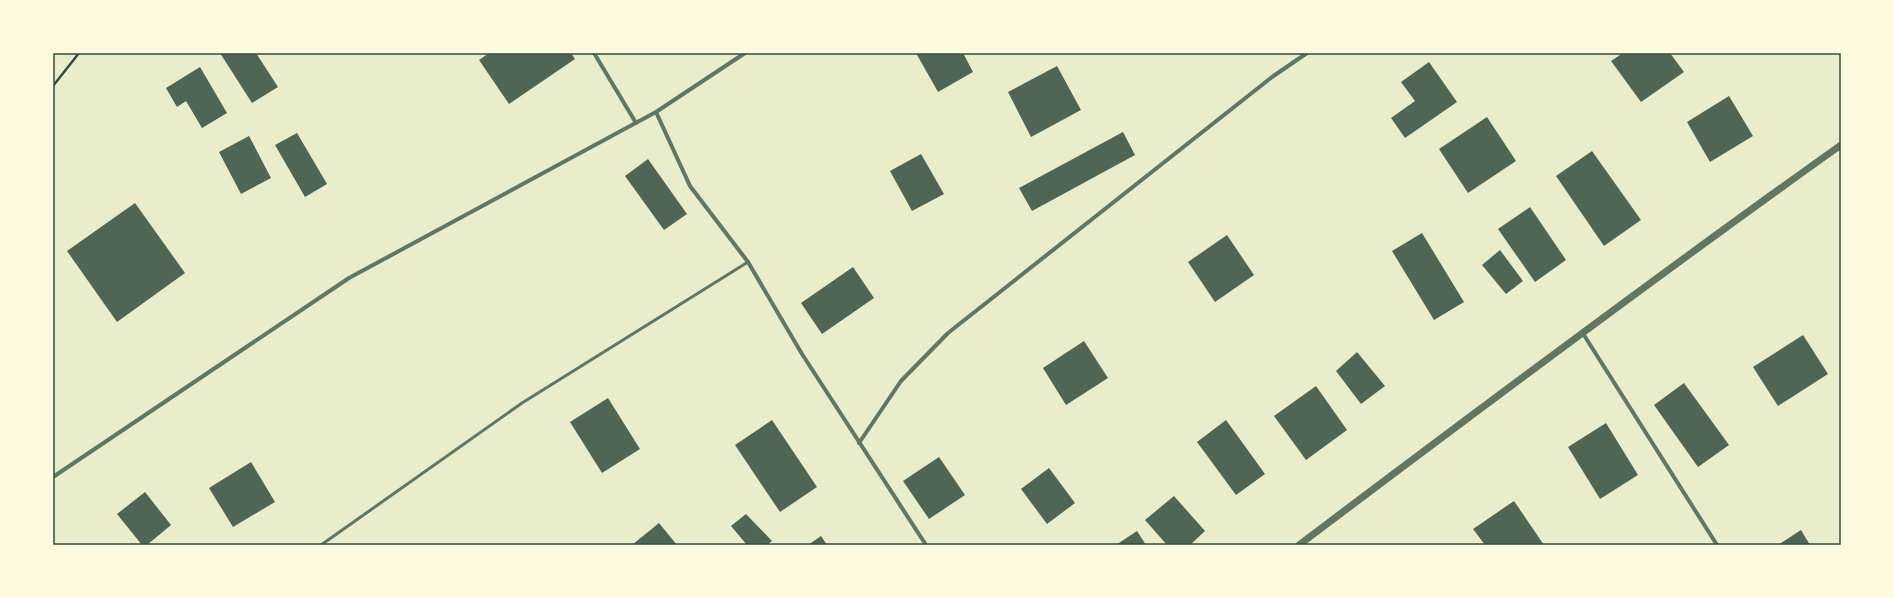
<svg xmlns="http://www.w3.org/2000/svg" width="1894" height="598" viewBox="0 0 1894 598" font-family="'DejaVu Sans',sans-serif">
	<rect width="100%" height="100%" fill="#e9edc9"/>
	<g fill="#4f6655">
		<path d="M220 53H256L278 87 252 103Z"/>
		<path d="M489 53H571L575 59 509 104 479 60Z"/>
		<path d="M916 53H963L973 72 938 92Z"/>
		<path d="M1623 53H1670L1684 72 1641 102 1611 61Z"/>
		<path d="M1429 62 1457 102 1405 138 1391 118 1415 101 1401 82Z"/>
		<path d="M1057 66 1081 110 1031 137 1008 92Z"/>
		<path d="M200 67 227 113 202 128 186 101 177 107 166 88Z"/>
		<path d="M1729 96 1753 136 1710 162 1687 122Z"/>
		<path d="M1487 117 1516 161 1468 193 1439 149Z"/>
		<path d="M1123 132 1135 155 1032 211 1019 188Z"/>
		<path d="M297 133 327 184 305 197 275 145Z"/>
		<path d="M249 136 271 178 241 194 219 152Z"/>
		<path d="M1592 151 1641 220 1604 246 1556 176Z"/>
		<path d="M921 154 944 194 912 211 890 171Z"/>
		<path d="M648 159 687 214 664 230 625 176Z"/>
		<path d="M135 203 185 273 117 322 67 251Z"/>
		<path d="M1530 207 1566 260 1535 282 1498 229Z"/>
		<path d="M1422 233 1464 302 1434 320 1392 251Z"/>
		<path d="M1227 235 1254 275 1215 302 1188 262Z"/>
		<path d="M1500 250 1523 281 1506 294 1482 265Z"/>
		<path d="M853 267 874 298 822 334 801 303Z"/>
		<path d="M1803 335 1828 374 1778 406 1753 367Z"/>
		<path d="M1084 341 1108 378 1066 405 1043 368Z"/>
		<path d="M1357 352 1385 386 1361 404 1336 371Z"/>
		<path d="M1684 383 1729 445 1698 467 1654 405Z"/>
		<path d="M1316 386 1347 430 1306 460 1274 416Z"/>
		<path d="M608 398 640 449 602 473 570 422Z"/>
		<path d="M772 420 817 487 780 512 735 445Z"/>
		<path d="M1226 420 1265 474 1236 495 1197 442Z"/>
		<path d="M1606 423 1638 475 1600 499 1568 447Z"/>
		<path d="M939 457 965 495 929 519 903 481Z"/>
		<path d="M251 462 275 502 233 527 209 488Z"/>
		<path d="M1049 468 1075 503 1047 524 1021 489Z"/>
		<path d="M145 492 171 525 147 545H142L117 514Z"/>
		<path d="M1174 496 1205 531 1190 545H1167L1145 520Z"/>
		<path d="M1514 501 1544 545H1485L1473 529Z"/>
		<path d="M746 514 772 541 767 545H747L731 526Z"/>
		<path d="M659 523 677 545H632Z"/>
		<path d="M1801 530 1810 545H1778Z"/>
		<path d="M1137 531 1146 545H1116Z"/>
		<path d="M821 536 827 545H808Z"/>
	</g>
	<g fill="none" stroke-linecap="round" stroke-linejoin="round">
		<path stroke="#344e41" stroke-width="2.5" d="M53 86 79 53"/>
		<path stroke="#617663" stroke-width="3" d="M321 545 522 403 748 262"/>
		<g stroke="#617663" stroke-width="4">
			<path d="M594 53 636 123"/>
			<path d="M656 112 690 186 748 262 802 354 926 545"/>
			<path d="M1582 332 1717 545"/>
			<path d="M859 443 901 381 948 333 1272 77 1307 53"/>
			<path d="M53 477 349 278 656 112 745 53"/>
		</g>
		<path stroke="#617663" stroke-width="7" d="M1299 545C1478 410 1658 275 1841 145"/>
	</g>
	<rect width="1894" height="598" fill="none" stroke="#fefae0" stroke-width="108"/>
	<rect x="54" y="54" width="1786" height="490" fill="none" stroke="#344e41" stroke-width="1.5"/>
</svg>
